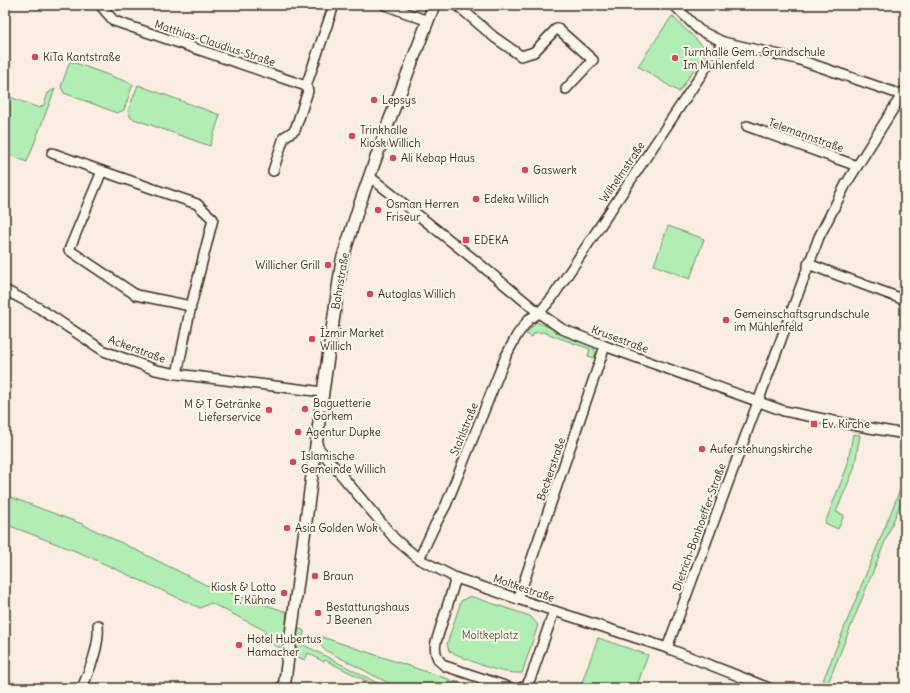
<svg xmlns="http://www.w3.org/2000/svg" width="910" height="693" viewBox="0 0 910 693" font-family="Delius,sans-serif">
	<rect width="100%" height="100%" fill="#faeee3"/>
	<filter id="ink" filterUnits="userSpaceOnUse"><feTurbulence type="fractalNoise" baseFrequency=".025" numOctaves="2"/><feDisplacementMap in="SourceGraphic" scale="8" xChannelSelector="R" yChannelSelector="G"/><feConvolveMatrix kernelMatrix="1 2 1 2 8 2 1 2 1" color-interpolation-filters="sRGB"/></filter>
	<g filter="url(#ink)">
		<g fill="#b1eeb4" stroke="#768c69">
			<path d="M672 16 707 50 679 92 638 66Z"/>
			<path d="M70 61 133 84 124 110 117 113 64 93 61 87Z"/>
			<path d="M138 85 220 115 210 146 131 118 128 111Z"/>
			<path d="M55 89 27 162 5 153V95L39 108 44 105 48 93Z"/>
			<path d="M668 226 704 239 690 279 654 265Z"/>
			<path d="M536 322 554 329 573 339 592 346 596 352 594 358 588 356 590 349 543 332 534 333 532 337 526 334Z"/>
			<path d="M853 434 860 435 854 469 836 512 844 515 838 529 825 523 847 467Z"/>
			<path d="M904 480 905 481V492L826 688H820Z"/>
			<path d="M5 495 82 524 128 546 206 585 287 612 284 650 262 639 266 631 211 603 200 608 83 554 5 524Z"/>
			<path d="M470 596 530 616 538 625 522 673C497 674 471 661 449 651L447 644 461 601Z"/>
			<path d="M298 628 304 631 302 644 387 688H380L325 660 324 662 308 653 305 660 295 656Z"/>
			<path d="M319 636 469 686 468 688H398L325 650 317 642Z"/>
			<path d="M598 638 648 655 636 688H580Z"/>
		</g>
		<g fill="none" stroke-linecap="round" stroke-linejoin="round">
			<defs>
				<g id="minor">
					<path d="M100 5 114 21 306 86"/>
					<path d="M385 5 428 21"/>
					<path d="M457 5 494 37 521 56 534 52 557 28 593 60 566 89"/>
					<path d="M674 5 699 30 723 42 797 59 902 95"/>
					<path d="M747 126 857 166"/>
					<path d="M52 153 102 171"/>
					<path d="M273 171 284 137 295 130 308 91 306 86 334 5"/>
					<path d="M370 177 476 261 539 313 562 329 605 346 784 411 858 426 905 434"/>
					<path d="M808 264 905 300"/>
					<path d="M5 290 39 308 104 351 156 370 177 374 323 392"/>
					<path d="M177 374 191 306 213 219 197 204 102 171 69 250 136 295 191 306"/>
					<path d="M316 445 395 539 419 559 456 578 518 599 667 648 769 688"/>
					<path d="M419 559 435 525 446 505 506 356 517 335 529 319 539 313 552 298 723 42"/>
					<path d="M456 578 436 642C434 652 436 660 445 666L511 688"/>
					<path d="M518 599 605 346"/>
					<path d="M667 648 819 237 846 184 905 90"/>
					<path d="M82 688C90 669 100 645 98 625"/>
					<path d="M521 688 527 685 531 677 554 611"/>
				</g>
				<path id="tertiary" d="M284 688 323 392 342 260 359 206 388 124 434 5"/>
			</defs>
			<use href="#minor" stroke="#3b2a1e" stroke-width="12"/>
			<use href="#tertiary" stroke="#3b2a1e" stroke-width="14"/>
			<use href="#minor" stroke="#fbf7ec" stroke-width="9"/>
			<use href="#tertiary" stroke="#fbf7ec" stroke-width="11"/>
		</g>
	</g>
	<g fill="#d1495b" stroke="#fbf7ec" stroke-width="1.5">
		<circle cx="35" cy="57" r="4"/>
		<circle cx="675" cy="58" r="4"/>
		<circle cx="374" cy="100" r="4"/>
		<circle cx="352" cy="136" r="4"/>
		<circle cx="393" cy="158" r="4"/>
		<circle cx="525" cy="170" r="4"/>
		<circle cx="476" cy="199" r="4"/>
		<circle cx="378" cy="210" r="4"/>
		<rect x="462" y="236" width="8" height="8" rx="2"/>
		<circle cx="328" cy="265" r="4"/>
		<circle cx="370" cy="294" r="4"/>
		<circle cx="726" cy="320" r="4"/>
		<circle cx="312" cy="339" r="4"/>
		<circle cx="305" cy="409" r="4"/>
		<circle cx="269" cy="410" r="4"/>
		<rect x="810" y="420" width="8" height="8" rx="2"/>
		<circle cx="298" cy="432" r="4"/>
		<circle cx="702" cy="449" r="4"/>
		<circle cx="293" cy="462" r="4"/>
		<circle cx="287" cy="528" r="4"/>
		<circle cx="315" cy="576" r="4"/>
		<circle cx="284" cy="593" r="4"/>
		<circle cx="318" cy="613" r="4"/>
		<circle cx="239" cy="645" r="4"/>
	</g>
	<g text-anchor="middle" stroke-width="4" stroke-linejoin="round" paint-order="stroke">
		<g font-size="11" fill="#3b2a1e" stroke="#fbf7ec">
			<text transform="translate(215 43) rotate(18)" y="4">Matthias-Claudius-Straße</text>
			<text transform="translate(806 135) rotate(20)" y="4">Telemannstraße</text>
			<text transform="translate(622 172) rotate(-56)" y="4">Wilhelmstraße</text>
			<text transform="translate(340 281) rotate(-80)" y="4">Bahnstraße</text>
			<text transform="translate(620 339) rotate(20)" y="4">Krusestraße</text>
			<text transform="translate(137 349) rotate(20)" y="4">Ackerstraße</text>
			<text transform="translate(464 429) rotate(-68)" y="4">Stahlstraße</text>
			<text transform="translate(551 469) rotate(-71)" y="4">Beckerstraße</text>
			<text transform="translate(699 527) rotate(-70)" y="4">Dietrich-Bonhoeffer-Straße</text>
			<text transform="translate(524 588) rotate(19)" y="4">Moltkestraße</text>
		</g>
		<g font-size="11" fill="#3b2a1e" stroke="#fbf7ec" text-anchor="start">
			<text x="683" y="56">Turnhalle Gem.-Grundschule<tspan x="683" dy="13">Im Mühlenfeld</tspan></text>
			<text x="43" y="61">KiTa Kantstraße</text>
			<text x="382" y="104">Lepsys</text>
			<text x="360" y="134">Trinkhalle<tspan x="360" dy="13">Kiosk Willich</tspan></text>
			<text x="401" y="162">Ali Kebap Haus</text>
			<text x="533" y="174">Gaswerk</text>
			<text x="484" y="203">Edeka Willich</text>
			<text x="386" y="208">Osman Herren<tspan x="386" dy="13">Friseur</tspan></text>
			<text x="474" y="244">EDEKA</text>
			<text x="320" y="269" text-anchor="end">Willicher Grill</text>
			<text x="378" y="298">Autoglas Willich</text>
			<text x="734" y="318">Gemeinschaftsgrundschule<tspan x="734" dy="13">im Mühlenfeld</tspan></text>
			<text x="320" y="337">İzmir Market<tspan x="320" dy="13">Willich</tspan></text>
			<text x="313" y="407">Baguetterie<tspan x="313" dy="13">Görkem</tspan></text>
			<text x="261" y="408" text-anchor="end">M &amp; T Getränke<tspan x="261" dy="13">Lieferservice</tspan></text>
			<text x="822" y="428">Ev. Kirche</text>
			<text x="306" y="436">Agentur Dupke</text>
			<text x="710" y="453">Auferstehungskirche</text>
			<text x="301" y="460">Islamische<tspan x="301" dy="13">Gemeinde Willich</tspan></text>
			<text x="295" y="532">Asia Golden Wok</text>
			<text x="323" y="580">Braun</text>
			<text x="276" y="591" text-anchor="end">Kiosk &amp; Lotto<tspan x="276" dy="13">F. Kühne</tspan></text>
			<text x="326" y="611">Bestattungshaus<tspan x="326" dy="13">J Beenen</tspan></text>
			<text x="247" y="643">Hotel Hubertus<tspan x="247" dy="13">Hamacher</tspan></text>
		</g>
		<g font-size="11" fill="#585b44" stroke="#fbf7ec">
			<text x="490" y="639">Moltkeplatz</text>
		</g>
	</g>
	<rect width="910" height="693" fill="none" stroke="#fbf7ec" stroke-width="20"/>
	<rect x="10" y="10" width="890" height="673" fill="none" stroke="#3b2a1e" stroke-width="1.5" filter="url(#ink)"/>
</svg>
